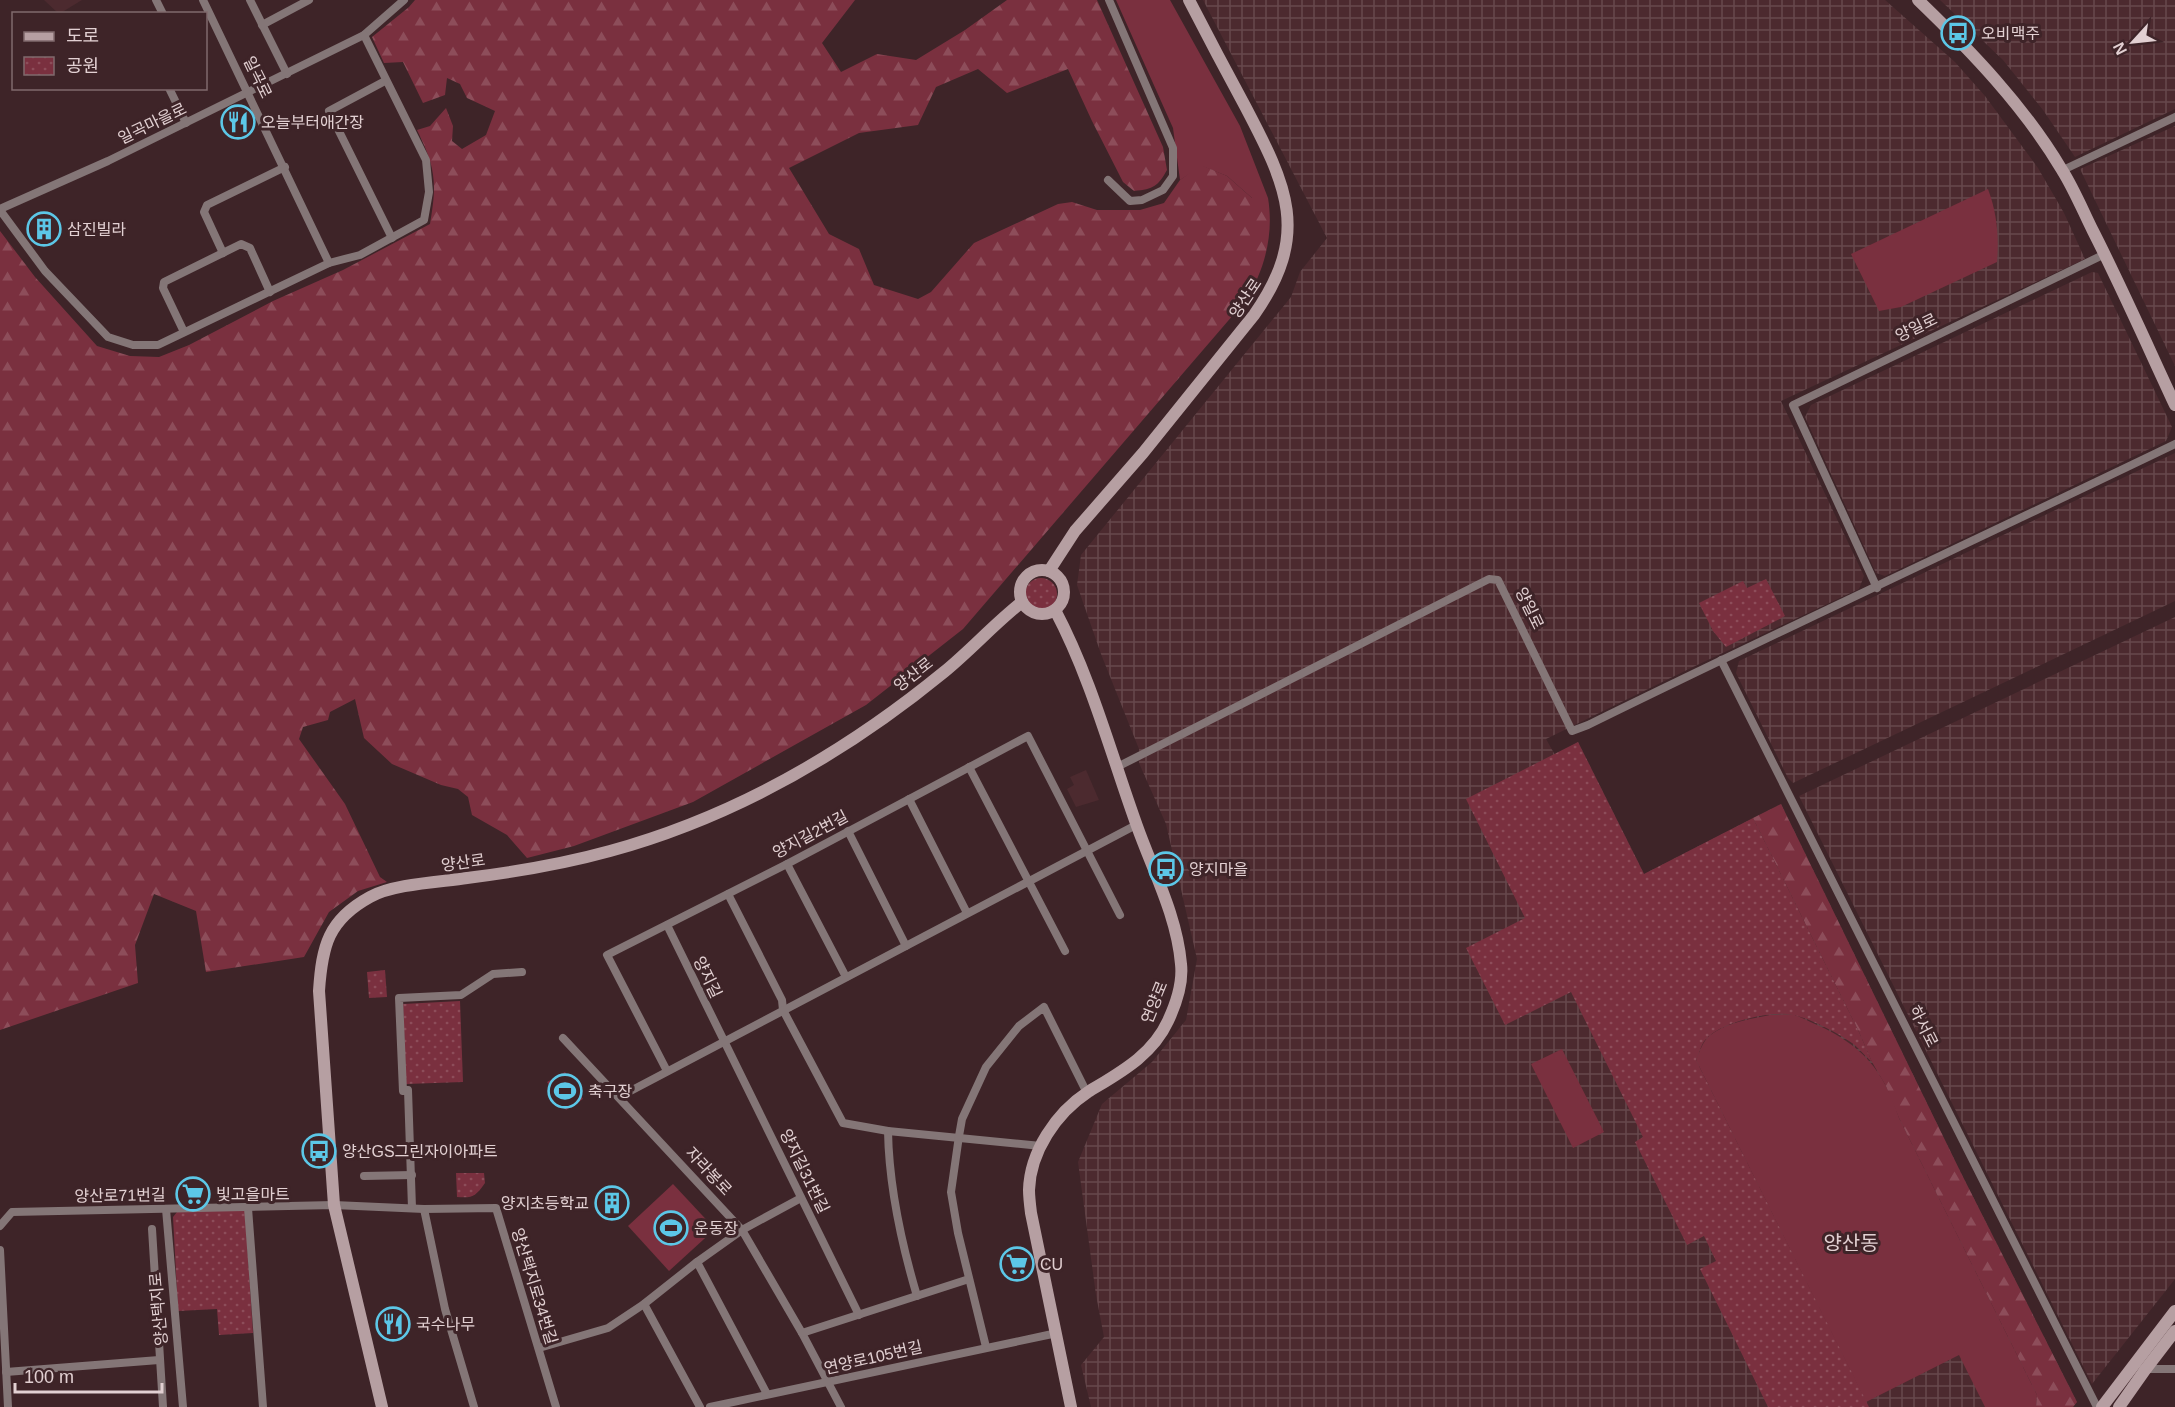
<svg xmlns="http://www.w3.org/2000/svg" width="2175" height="1407" viewBox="0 0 2175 1407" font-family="Helvetica,'Noto Sans KR',sans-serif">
	<defs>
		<pattern id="industrial-grid" width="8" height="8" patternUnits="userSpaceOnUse" patternTransform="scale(1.5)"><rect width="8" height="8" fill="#4c2a2f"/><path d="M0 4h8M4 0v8" fill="none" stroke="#66484c"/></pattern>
		<pattern id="forest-firs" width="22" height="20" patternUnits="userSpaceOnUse" patternTransform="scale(1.5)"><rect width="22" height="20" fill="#7a303f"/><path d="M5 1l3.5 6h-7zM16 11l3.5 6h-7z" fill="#8d4d5a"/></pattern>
		<pattern id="park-dots" width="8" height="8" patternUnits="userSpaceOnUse" patternTransform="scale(1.5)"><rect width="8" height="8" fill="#7a303f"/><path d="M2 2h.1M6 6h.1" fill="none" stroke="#8d4d5a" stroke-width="1.8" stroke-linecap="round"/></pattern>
	</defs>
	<rect width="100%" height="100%" fill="#3e2428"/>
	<g fill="#4c2a2f">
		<path d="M44 0H82L59 14Z"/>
		<path d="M1086 770 1099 800 1076 807 1067 789 1074 785 1070 777Z"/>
	</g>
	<g fill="url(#industrial-grid)">
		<path d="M1203 0H1885L1955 62 1985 96 2038 168 2064 213 2085 259 1781 401 1864 576 1859 589 1693 667 1546 739 1555 755 1578 742 1644 874 1781 804 1961 1173 2077 1402 2073 1407H1091L1081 1365 1104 1337 1096 1295 1078 1162 1102 1104 1152 1062 1186 1020 1197 959 1166 824 1139 763V749L1101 654 1077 585 1081 555 1291 297 1300 272 1327 238Z"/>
		<path d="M1940 0H2175V109L2075 157 2043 110 2003 60Z"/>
		<path d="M2175 126V366L2080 169Z"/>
		<path d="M2092 272 2098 273 2172 427 2166 441 1885 576 1876 573 1805 417 1811 405Z"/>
		<path d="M2175 453V601L1793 783 1788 778 1736 673 1739 661Z"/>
		<path d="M2175 617V1279L2092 1384 1799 796Z"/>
	</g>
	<g fill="#7a303f">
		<path d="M1116 0H1170L1240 126 1268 198H1252L1227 176 1202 166 1180 180 1173 128Z"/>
		<path d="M1988 189C1997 213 1999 236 1997 262L1901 307 1879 311 1851 254Z"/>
		<path d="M1770 1015C1778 1015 1787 1014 1794 1015 1801 1017 1808 1021 1815 1024 1861 1044 1884 1070 1899 1118L2037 1395 2036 1407H1985L1959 1355 1866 1402 1696 1060C1699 1053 1702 1044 1707 1038 1723 1023 1750 1019 1770 1015Z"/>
		<path d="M1562 1049 1604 1132 1573 1148 1531 1064Z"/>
		<path d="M565 1072 583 1099 566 1110 547 1082Z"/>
		<path d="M673 1184 715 1229 669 1271 628 1226Z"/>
	</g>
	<g fill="url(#forest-firs)">
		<path d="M415 0H855L822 43 841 72 877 54 916 60 965 30 1007 0H1097L1163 147 1167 170C1158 186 1154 189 1134 191L1123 182 1092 121 1068 69 1007 93 978 69 936 87 918 125 859 133 789 168 829 234 859 249 874 285 918 299 931 292 974 243 1058 204 1072 202 1097 210H1140L1164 203 1180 180 1201 165 1227 176 1252 198H1268C1274 234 1265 269 1246 300L963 629 866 705 693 802 574 846 527 858 507 835 472 815 468 797 458 789 441 785 392 764 364 738 355 699 330 712 328 720 303 727 299 739 345 804 380 877 387 882 358 891 329 912 304 957 206 972 196 911 154 894 135 945 138 983 0 1030V231L35 277 97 346 130 356 159 357 189 345 273 301 343 270 430 224C437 183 436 168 417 130L430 126 446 108 453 126 452 141 462 149 486 135 495 111 467 98 460 84 447 78 445 95 423 103 403 62 384 63 372 37 409 7Z"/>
		<path d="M1781 804 1961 1173 2077 1402 2073 1407H2036L2037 1395 1899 1118 1886 1086 1872 1062 1859 1032 1753 818Z"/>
	</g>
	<g fill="url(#park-dots)">
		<circle cx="1041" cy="594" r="16"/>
		<path d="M1766 579 1785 616 1726 647 1713 631 1699 603 1743 581 1747 588Z"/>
		<path d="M1578 742 1644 874 1753 818 1859 1032 1872 1062C1865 1056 1859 1048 1852 1043 1838 1033 1809 1018 1793 1015 1772 1010 1721 1022 1706 1039 1701 1044 1699 1054 1696 1060L1869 1407H1768L1700 1269 1716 1261 1704 1236 1687 1245 1635 1142 1643 1137 1571 992 1505 1025 1466 948 1525 918 1466 799Z"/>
		<path d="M385 970 387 997 369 998 367 972Z"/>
		<path d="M460 1001 463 1082 406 1084 403 1004Z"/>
		<path d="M456 1173H484L485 1183C475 1197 473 1198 457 1197Z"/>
		<path d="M245 1210 253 1333 219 1335 217 1309 178 1311 173 1217 177 1212Z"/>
	</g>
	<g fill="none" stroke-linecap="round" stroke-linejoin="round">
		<g stroke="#847677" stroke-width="8">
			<path d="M156 0 163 14"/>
			<path d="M203 0 329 263"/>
			<path d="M250 0 287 74"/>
			<path d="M262 25 309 0"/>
			<path d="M385 81 329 111 392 238"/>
			<path d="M169 88 186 123"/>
			<path d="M2063 170 2175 117"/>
			<path d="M1108 180 1130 201 1142 200 1163 190 1173 176V148L1109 0"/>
			<path d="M0 209 108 161 364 35 404 0"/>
			<path d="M0 210 45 271 108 337 133 345H158L329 263 360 255 424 220 429 192 426 160 364 35"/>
			<path d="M223 253 204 212 207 205 285 167"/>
			<path d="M184 332 163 288 164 282 241 244 250 248 270 292"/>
			<path d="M1877 588 1793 405 2105 254"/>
			<path d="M1721 660 2097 1407"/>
			<path d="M969 767 1065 951"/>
			<path d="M1117 767 1489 579 1498 580 1572 731 1588 725C1783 629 1980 538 2175 444"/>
			<path d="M909 799 967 913"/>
			<path d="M848 831 906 946"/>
			<path d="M787 864 846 977"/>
			<path d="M728 894 782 1000 783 1010 843 1123 888 1131 1041 1146"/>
			<path d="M667 925 859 1315"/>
			<path d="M563 1038 742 1230 802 1333 841 1407"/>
			<path d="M667 1071 607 955 787 864 1028 736 1120 915"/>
			<path d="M619 1097 1136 825"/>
			<path d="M888 1131C889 1187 901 1242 917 1296"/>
			<path d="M364 1176 412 1175"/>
			<path d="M248 1208 263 1407"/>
			<path d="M412 1208 408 1090 403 1091 399 998 461 995 493 974 522 972"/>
			<path d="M166 1209 183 1407"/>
			<path d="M424 1209 445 1309 474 1407"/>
			<path d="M0 1226 12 1212 334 1205 424 1209 496 1208 556 1407"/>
			<path d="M152 1229 163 1407"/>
			<path d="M0 1250 8 1407"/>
			<path d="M697 1262 767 1394"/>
			<path d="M644 1304 700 1407"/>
			<path d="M802 1333 969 1279"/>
			<path d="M986 1347 958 1233 951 1192 959 1136 962 1119 986 1067 1019 1026 1044 1007 1087 1093"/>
			<path d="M539 1348 608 1328 644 1304 697 1262 742 1230 801 1198"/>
			<path d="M2143 1369H2175"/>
			<path d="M6 1372 159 1360"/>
			<path d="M710 1407 1057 1333"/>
		</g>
		<g stroke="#b69fa2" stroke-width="12">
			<path d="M1918 0C1971 51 2024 106 2062 170 2074 189 2083 211 2093 231 2122 288 2148 347 2175 405"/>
			<circle cx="1042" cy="592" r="22"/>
			<path d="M1049 571 1075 531 1143 453 1254 315C1311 234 1287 186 1245 106 1226 71 1207 35 1189 0"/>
			<path d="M1055 610C1091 678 1111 754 1137 826 1153 871 1177 916 1181 964 1183 982 1176 1004 1168 1021 1152 1056 1119 1073 1088 1092 1056 1113 1030 1152 1029 1190 1029 1197 1030 1205 1031 1213L1071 1407"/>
			<path d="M382 1407 334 1205 319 991C322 946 328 920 370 897 393 884 440 882 467 878 515 872 563 864 610 851 734 817 845 753 944 672 971 650 994 624 1022 602"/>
			<path d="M2102 1407 2175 1311"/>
			<path d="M2119 1407 2145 1370 2175 1331"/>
		</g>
	</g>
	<defs>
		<symbol id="bus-ring" viewBox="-11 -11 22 22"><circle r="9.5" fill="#3e2428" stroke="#5cc7e7" stroke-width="1.5"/><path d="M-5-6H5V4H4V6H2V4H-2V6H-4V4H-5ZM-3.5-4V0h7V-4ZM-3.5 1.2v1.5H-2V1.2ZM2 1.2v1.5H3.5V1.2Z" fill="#5cc7e7"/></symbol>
		<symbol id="restaurant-ring" viewBox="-11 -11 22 22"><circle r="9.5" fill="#3e2428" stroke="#5cc7e7" stroke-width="1.5"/><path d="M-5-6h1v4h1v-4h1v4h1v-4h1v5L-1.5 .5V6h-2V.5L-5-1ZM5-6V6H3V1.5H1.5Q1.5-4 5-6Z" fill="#5cc7e7"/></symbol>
		<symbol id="building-ring" viewBox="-11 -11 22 22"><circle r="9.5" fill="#3e2428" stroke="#5cc7e7" stroke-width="1.5"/><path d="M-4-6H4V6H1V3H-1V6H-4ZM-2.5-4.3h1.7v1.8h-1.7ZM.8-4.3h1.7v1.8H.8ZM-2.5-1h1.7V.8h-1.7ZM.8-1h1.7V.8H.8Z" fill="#5cc7e7"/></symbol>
		<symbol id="stadium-ring" viewBox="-11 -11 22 22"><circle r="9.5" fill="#3e2428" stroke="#5cc7e7" stroke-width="1.5"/><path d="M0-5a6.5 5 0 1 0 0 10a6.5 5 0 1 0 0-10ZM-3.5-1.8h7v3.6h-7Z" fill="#5cc7e7"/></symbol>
		<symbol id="supermarket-ring" viewBox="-11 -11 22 22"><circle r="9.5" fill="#3e2428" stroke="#5cc7e7" stroke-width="1.5"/><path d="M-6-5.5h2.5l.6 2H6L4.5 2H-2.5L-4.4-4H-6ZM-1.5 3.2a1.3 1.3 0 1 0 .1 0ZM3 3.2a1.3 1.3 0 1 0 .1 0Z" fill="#5cc7e7"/></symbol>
	</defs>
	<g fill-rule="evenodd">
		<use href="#bus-ring" x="1939" y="14" width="38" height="38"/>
		<use href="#restaurant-ring" x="219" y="103" width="38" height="38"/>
		<use href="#building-ring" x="25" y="210" width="38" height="38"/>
		<use href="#bus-ring" x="1147" y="850" width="38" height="38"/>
		<use href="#stadium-ring" x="546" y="1072" width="38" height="38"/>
		<use href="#bus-ring" x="300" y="1132" width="38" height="38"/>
		<use href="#supermarket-ring" x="174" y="1175" width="38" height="38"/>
		<use href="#building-ring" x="593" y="1184" width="38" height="38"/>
		<use href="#stadium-ring" x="652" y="1209" width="38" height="38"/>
		<use href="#supermarket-ring" x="998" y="1245" width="38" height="38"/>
		<use href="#restaurant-ring" x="374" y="1305" width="38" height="38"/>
	</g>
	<g text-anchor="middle" stroke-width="6" stroke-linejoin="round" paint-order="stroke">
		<g font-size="16" fill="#e2d0d2" stroke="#3e2428" text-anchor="start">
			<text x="1981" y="39">오비맥주</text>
			<text x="261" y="128">오늘부터애간장</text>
			<text x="67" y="235">삼진빌라</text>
			<text x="1189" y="875">양지마을</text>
			<text x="588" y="1097">축구장</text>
			<text x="342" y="1157">양산GS그린자이아파트</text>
			<text x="216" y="1200">빛고을마트</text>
			<text x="589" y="1209" text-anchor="end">양지초등학교</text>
			<text x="694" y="1234">운동장</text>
			<text x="1040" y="1270">CU</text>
			<text x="416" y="1330">국수나무</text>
		</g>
		<g font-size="16" fill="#e2d0d2" stroke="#3e2428">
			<text transform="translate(258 77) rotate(64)" y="6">일곡로</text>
			<text transform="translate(152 123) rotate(-26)" y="6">일곡마을로</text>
			<text transform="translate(1245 298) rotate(-56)" y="6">양산로</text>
			<text transform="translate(1916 327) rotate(-26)" y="6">양일로</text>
			<text transform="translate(1530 608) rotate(64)" y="6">양일로</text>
			<text transform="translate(913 674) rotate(-38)" y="6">양산로</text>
			<text transform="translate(810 834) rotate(-28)" y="6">양지길2번길</text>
			<text transform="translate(463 862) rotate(-8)" y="6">양산로</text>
			<text transform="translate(708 977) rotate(64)" y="6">양지길</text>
			<text transform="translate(1154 1002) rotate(-68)" y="6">연양로</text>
			<text transform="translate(1924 1026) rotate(63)" y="6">하서로</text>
			<text transform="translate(709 1171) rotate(47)" y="6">자라봉로</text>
			<text transform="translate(805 1171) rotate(64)" y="6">양지길31번길</text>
			<text transform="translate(120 1195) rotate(-1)" y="6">양산로71번길</text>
			<text transform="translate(535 1286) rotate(73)" y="6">양산택지로34번길</text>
			<text transform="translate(158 1309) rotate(-95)" y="6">양산택지로</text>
			<text transform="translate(873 1357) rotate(-13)" y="6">연양로105번길</text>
		</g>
		<g font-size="20" fill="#e2d0d2" stroke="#3e2428">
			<text x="1851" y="1250">양산동</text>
		</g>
	</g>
	<rect x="12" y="12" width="195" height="78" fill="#3e2428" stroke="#80696c" stroke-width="1.5"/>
	<rect x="24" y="32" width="30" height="9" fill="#b69fa2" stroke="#80696c" stroke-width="1.5"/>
	<text x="66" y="42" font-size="18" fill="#e2d0d2">도로</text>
	<rect x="24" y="57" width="30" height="18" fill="url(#park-dots)" stroke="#80696c" stroke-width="1.5"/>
	<text x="66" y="72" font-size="18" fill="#e2d0d2">공원</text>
	<g transform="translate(2133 42) rotate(243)" stroke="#3e2428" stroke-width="4.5" paint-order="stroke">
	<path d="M0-4.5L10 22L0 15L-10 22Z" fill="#e2d0d2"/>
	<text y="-9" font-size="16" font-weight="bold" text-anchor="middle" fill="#e2d0d2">N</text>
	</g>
	<path d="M15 1383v9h147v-9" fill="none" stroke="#e2d0d2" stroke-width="3"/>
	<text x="24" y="1383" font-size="18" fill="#e2d0d2" stroke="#3e2428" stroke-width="4.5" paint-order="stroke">100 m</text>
</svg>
